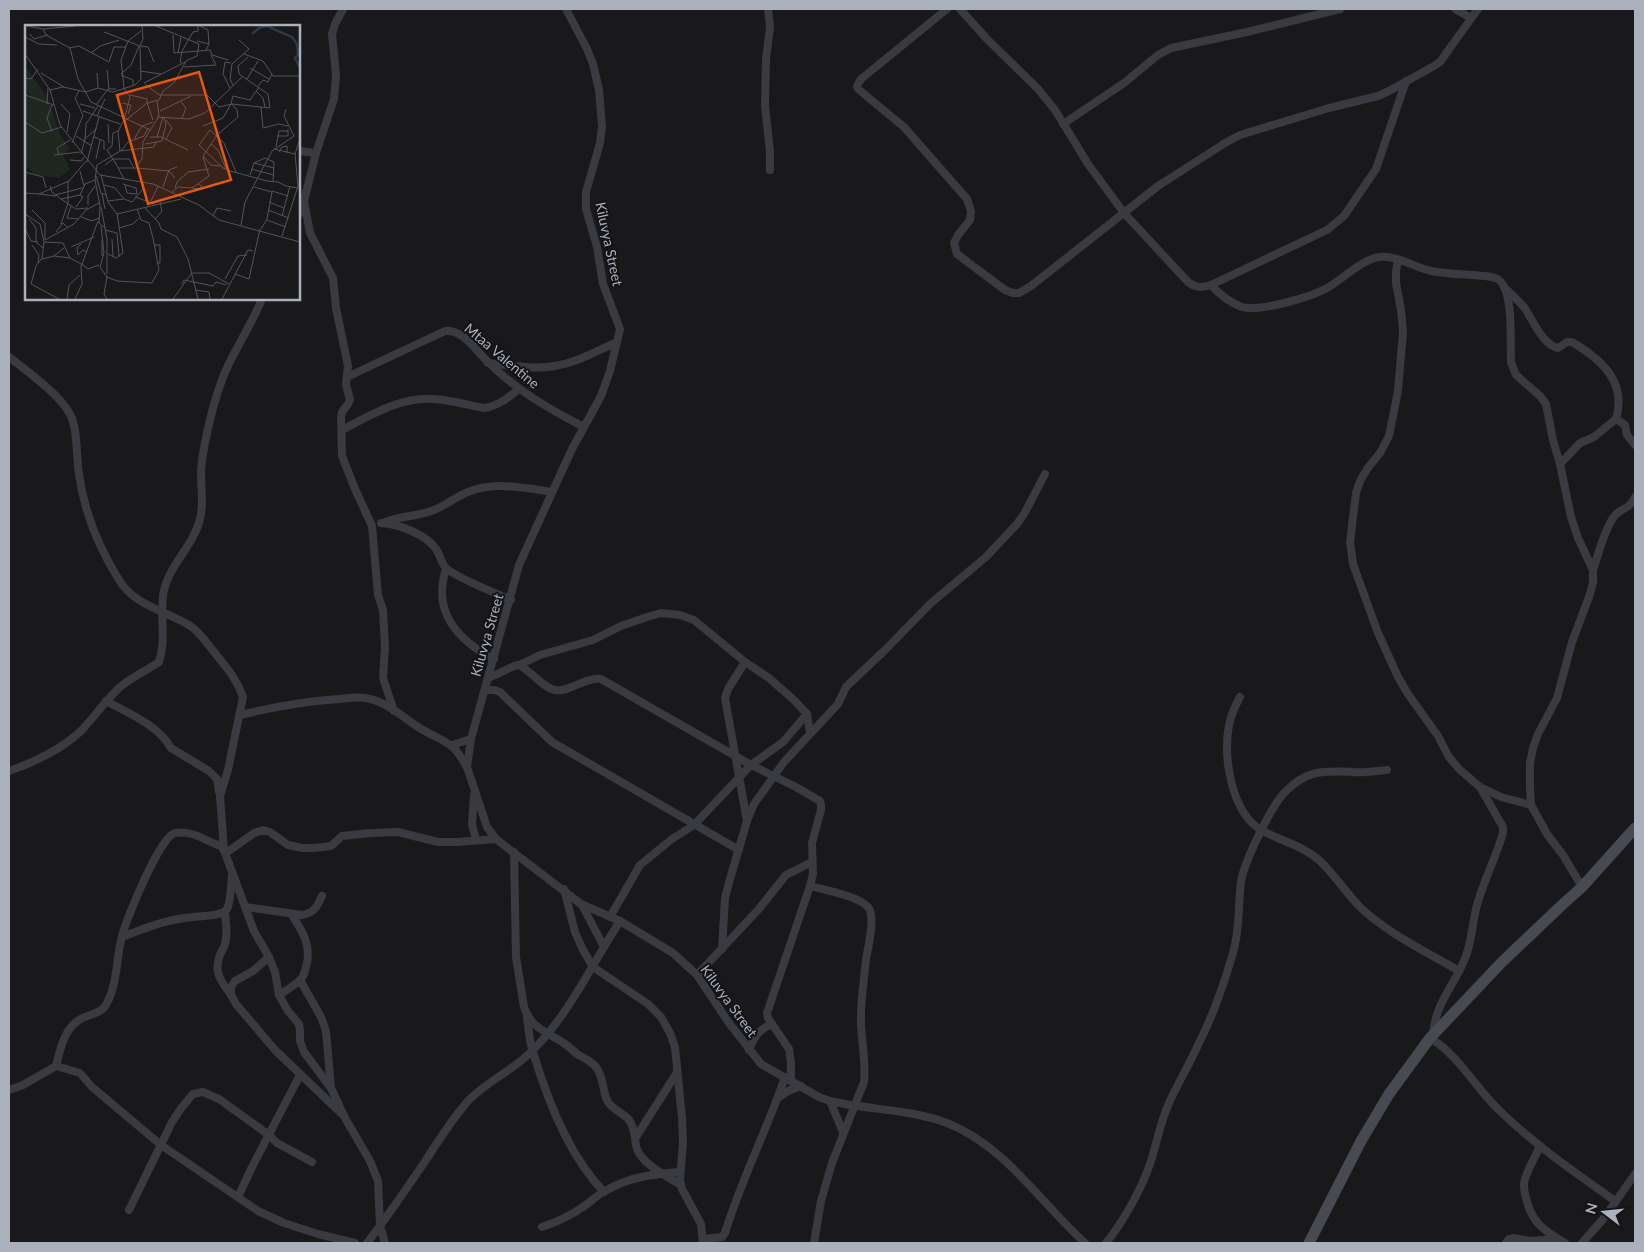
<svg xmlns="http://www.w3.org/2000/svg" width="1644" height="1252" viewBox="0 0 1644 1252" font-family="Lato,sans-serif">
	<rect width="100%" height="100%" fill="#19191c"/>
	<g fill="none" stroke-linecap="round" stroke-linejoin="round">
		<g stroke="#393b41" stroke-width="8">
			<path d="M566 9 587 49 593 64 599 90 602 127 600 143 586 192V209L597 247 603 284 620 329 610 371 601 396 572 449 519 565 471 739 467 767 487 827 496 839 581 904 620 921 673 953 697 975 729 1023 761 1064 819 1097 830 1101C868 1110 910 1109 947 1123 1004 1145 1041 1203 1085 1243"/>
			<path d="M768 9 770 27 766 59 765 106 770 152V170"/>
			<path d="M947 9 861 79 857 86 858 89 904 127 967 199 971 211 970 220 958 235 954 243 957 254 1005 290 1013 293H1019L1031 286 1158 186 1225 143 1240 135 1329 108 1378 96 1389 91 1434 66 1441 61 1447 52 1478 9"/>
			<path d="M960 9 987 39 1038 89 1055 110 1088 164 1124 213 1188 282C1196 288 1202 288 1211 285L1327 230 1344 216 1376 169 1406 81"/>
			<path d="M1455 9 1471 18"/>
			<path d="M1063 124 1124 83 1158 55 1171 48 1247 32 1340 9"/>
			<path d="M299 151 316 153"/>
			<path d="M304 201 310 233 333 278 336 308 348 366 346 384 350 400 348 404 342 412 341 417 342 456 355 489 372 526 378 595 383 610 385 647 383 678 394 711"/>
			<path d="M299 214 304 201 316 153 334 99 336 75 332 34 335 24 343 9"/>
			<path d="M1398 260 1396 271V283L1401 310 1403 332 1398 391 1389 436 1380 453 1367 469 1360 481 1356 493 1350 542 1353 564 1378 633 1398 677 1408 694 1438 736 1449 757 1459 769 1480 787 1501 797 1531 805"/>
			<path d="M1211 285C1219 294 1231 303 1242 307 1260 312 1311 297 1327 288 1343 279 1361 260 1379 257 1396 255 1414 267 1431 271 1451 275 1472 274 1492 277 1494 278 1497 278 1499 280 1514 292 1510 344 1511 362L1516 375 1540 396 1546 404 1553 440 1560 464 1571 517 1578 538 1593 570V583L1589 597 1572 642 1557 698 1538 734 1533 748 1530 763V787L1531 805 1547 834 1563 855 1582 887"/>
			<path d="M1504 287C1511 294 1518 300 1524 307 1532 318 1543 346 1558 348L1567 342H1572C1602 360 1627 382 1616 419"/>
			<path d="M9 357C27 371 59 394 70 414 78 429 76 456 79 474 84 511 99 548 119 580 134 605 165 611 189 625 199 631 207 643 214 652 226 667 237 679 243 697L228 770 220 796 224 850 254 931 269 957 275 972 279 995 288 1011 299 1024 300 1030V1041L304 1052 331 1088 345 1118 370 1161 378 1181 380 1226 385 1243"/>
			<path d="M488 363C509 365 533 370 555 366 576 363 597 351 617 342"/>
			<path d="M347 377 445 331C463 329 476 351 488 362 516 390 549 409 584 427"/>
			<path d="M342 430C371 415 400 397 434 399 451 400 467 405 484 408 498 406 508 398 519 389"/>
			<path d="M1560 464 1580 443 1594 437 1616 419 1625 425 1627 435 1635 445"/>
			<path d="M381 523C398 524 426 534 436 549 440 555 442 565 447 569 461 580 494 592 511 600"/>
			<path d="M383 523C398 516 415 517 431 511 444 507 455 497 468 492 495 481 525 488 552 492"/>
			<path d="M446 569C432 611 457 640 494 659"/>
			<path d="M1593 570C1599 553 1603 533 1613 518 1620 507 1629 511 1635 497"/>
			<path d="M745 662 728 689 725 698 747 821"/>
			<path d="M519 665 540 655 593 640 621 626 647 617 661 613 680 615 694 620 745 662 769 678 793 699 807 714 810 733"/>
			<path d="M489 678 514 666 519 665C531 671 543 688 555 690 569 693 584 677 601 679L751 765 796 787 820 801 821 805V810L812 843 813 874 810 886 767 1013 768 1018 789 1049 791 1063V1080"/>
			<path d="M485 690H494L500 692 552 742 739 850"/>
			<path d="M1240 697C1235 706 1231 715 1229 725 1223 757 1231 814 1263 831 1283 842 1304 846 1320 861 1335 875 1346 893 1360 907 1387 933 1427 952 1459 971"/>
			<path d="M106 701C128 713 158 725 171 748L209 771 217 779 219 792"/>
			<path d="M240 715C273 707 305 701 339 699 349 698 360 696 370 699 389 703 406 720 423 730 444 742 454 742 466 766"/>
			<path d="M452 745 471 739"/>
			<path d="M9 771C35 762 62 749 82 730 95 716 106 700 120 687 132 677 146 671 159 662 167 638 159 614 164 590 170 564 194 545 200 519 204 504 201 489 201 474 201 463 203 453 205 443 209 422 215 398 223 377 234 350 251 326 262 299"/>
			<path d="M474 795 472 824 476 840"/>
			<path d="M514 852 516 957 524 1007C531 1029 548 1032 565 1044 570 1047 573 1051 577 1054 584 1058 591 1061 596 1067 604 1077 602 1089 607 1100 611 1110 623 1112 629 1120 636 1129 634 1140 637 1149 642 1164 668 1177 681 1185"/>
			<path d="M226 853 254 833 263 830 270 832 288 845 302 848H314L331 846 342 836 371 833 398 832 438 842H457L496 839"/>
			<path d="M810 886C825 890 858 896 868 907 876 916 868 948 866 959 864 981 860 1003 861 1025 862 1044 866 1063 864 1082L832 1163 821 1201 814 1243"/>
			<path d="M564 889 575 932 583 950 593 967 648 1004 661 1017 670 1033 675 1047 682 1118 683 1142 680 1180 682 1189 701 1224 703 1243"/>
			<path d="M582 905 604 947"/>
			<path d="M245 907 302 915C314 913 317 907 322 896"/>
			<path d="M225 912C226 923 228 934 225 944 224 949 220 953 219 958 214 973 222 983 231 995"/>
			<path d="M610 917 640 865 672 839 694 825 751 765 783 742 807 714"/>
			<path d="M122 937C145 928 168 919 193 917 201 916 223 916 227 909 231 902 231 883 232 875"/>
			<path d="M722 949 725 898 730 879 747 821 754 804 762 793 784 762 838 704 846 687 885 650 931 603 986 557 1017 524 1024 514 1045 474"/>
			<path d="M269 957 253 971 235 981 231 987V995L236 1004 275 1050 342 1114"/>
			<path d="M697 975 758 910 786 875 812 862"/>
			<path d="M300 980 321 1017 326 1031 331 1088"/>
			<path d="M279 995C286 990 296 985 302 978 304 975 305 971 306 967 312 947 303 932 292 915"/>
			<path d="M527 1018C529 1029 529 1041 533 1052 547 1099 569 1156 604 1192"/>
			<path d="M1433 1035C1435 1004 1453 987 1464 961 1472 944 1472 923 1477 905 1484 880 1496 857 1503 833V827L1480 787"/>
			<path d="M1430 1038C1461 1057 1475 1088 1501 1112 1536 1146 1576 1173 1615 1201"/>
			<path d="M749 1050C754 1037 759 1029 772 1024"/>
			<path d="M56 1066C60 1050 64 1029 79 1020 90 1013 101 1015 107 1003 118 982 116 958 122 936 126 920 160 836 175 833 193 830 205 841 221 846L224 850"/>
			<path d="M9 1090 23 1085 56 1066 80 1073 92 1087 161 1145 258 1211 284 1223 318 1234 355 1243"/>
			<path d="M778 1098 788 1091 801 1086"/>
			<path d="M830 1101 843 1132"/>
			<path d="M636 1137 676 1074"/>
			<path d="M1540 1146C1535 1157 1529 1167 1525 1179 1523 1185 1524 1191 1526 1198 1532 1223 1543 1230 1565 1243"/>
			<path d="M238 1197 252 1167 300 1075"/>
			<path d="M129 1210 172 1122 182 1107 193 1094 203 1092 219 1099 269 1135 277 1143 312 1162"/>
			<path d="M542 1227C557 1222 570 1216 583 1207 591 1202 597 1195 605 1191 632 1176 650 1175 679 1172"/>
			<path d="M704 1239 722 1237 725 1233C741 1180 767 1130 785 1077"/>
			<path d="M367 1243C388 1216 407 1188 426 1160 439 1140 452 1119 468 1101 487 1081 514 1070 533 1050 570 1013 592 964 620 921"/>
			<path d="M1106 1243C1123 1222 1141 1190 1150 1164 1157 1143 1160 1123 1169 1103 1178 1083 1189 1065 1198 1045 1213 1016 1224 984 1233 953 1240 929 1238 906 1241 882 1244 862 1272 804 1286 791 1308 769 1325 771 1353 772 1364 773 1375 771 1387 770"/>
			<path d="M1506 1243 1509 1239 1514 1238 1530 1241 1557 1239"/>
			<path d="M1582 1243 1604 1218 1635 1174"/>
		</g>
		<path stroke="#474a51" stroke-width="11" d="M1309 1243 1361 1141 1389 1094 1430 1038 1502 962 1562 905 1582 887 1635 828"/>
	</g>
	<g text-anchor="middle" stroke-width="4" stroke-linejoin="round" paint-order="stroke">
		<g font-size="14" fill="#aab0bc" stroke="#141417">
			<text transform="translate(609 244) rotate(78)" y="5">Kiluvya Street</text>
			<text transform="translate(502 356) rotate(40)" y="5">Mtaa Valentine</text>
			<text transform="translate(487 635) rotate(-74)" y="5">Kiluvya Street</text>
			<text transform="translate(729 1001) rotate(54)" y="5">Kiluvya Street</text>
		</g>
	</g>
	<g transform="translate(25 25)">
		<rect width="275" height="275" fill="#19191c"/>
		<path d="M0 41 23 73 34 108 45 124 38 130 45 144 34 153 11 150 0 140Z" fill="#1e2720"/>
		<path fill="none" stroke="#2d3841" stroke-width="2.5" d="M227 9 234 3 242 1 267 12 272 19 273 30 270 33 275 43"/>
		<path fill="none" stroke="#53555c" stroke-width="1" d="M2 1 18 4 21 10 45 23 53 54 66 77 125 105M175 1 183 5 184 19M18 4 50 1M79 7 115 21 118 14 117 1M5 9 9 14 23 10M148 10 149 28 185 25 187 30 203 35M0 12 14 19 32 20M172 16 184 19 181 25M116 21 123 22 129 37M44 23 54 21 84 37 89 22H101M66 28 75 21 94 15M153 28 156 12M0 29 25 65 35 100 75 150 128 159 174 180 194 195 275 217M219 29 238 36 248 51H275M155 38 157 26 168 7 173 6V1M159 42 191 40 186 30M225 43 244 54M82 45 84 64M115 46 136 49M16 48 39 62M72 48 73 63M96 49 106 40 114 21M96 50 108 55V60M0 53 6 54 13 44M222 54 233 36M119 58 160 37M120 59 134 70H182L194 82 207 79 245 83 243 69 214 49 213 41 223 32M208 60 205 54 207 39 224 24 214 15M233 61 238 55 243 57 247 49M99 63 96 35 103 16 116 6M205 63 198 49 200 37 206 38M25 65 38 62 61 67 73 63 88 67 110 60 116 54 115 21M231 66 238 73 240 82M0 70 29 80M105 70 122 74V78M156 77 161 83 157 93M97 78 106 80 103 89M122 78 128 95M22 79 23 63M36 79 45 89 42 107M55 79 70 83M27 80 22 93 27 107M71 80 83 64H91M236 82 238 103 254 99 263 101M58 86 95 99M135 86 166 71M72 91 80 74M132 92 164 94 180 88 218 51M99 95 105 72 99 63M0 97 17 108 37 102M83 99 84 118M178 101 198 93 206 79M51 111 67 121M252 111H263V104M69 112 79 116V125M125 112H136L163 125M132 112 138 92M60 114 61 99 73 81M109 114 117 101 128 97M141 114 147 103 141 95M47 118 58 90 50 73 54 66M120 119 137 116 141 99 139 92M186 119 193 125 201 144M251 122 254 106H263M249 124 270 129M95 126 129 122 131 117M96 126 103 117 119 111 123 103M254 127 257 122 262 121V128M56 129 60 114 72 103M29 130 55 127M34 130 32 123 45 115M71 134 75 115M45 135 56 136 59 132M62 137 74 92M90 137 99 154M229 138 249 143M91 139 82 125 87 121 88 108 93 106M80 140 88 134H104L109 143M196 141 186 140 178 131 192 110 213 92 212 85 206 78 208 71 225 75 234 62M93 143H109M112 143 144 146 150 153M226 144 249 150M109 145 117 134 118 117 134 91 132 76M55 146 59 161M0 147 18 152 21 163M211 147 199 118 185 105 174 120 198 143 205 146 242 156 253 157 261 161 273 163M76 150 83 177 92 189 156 174M225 150 229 138 240 133 249 137 248 157M71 151 76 168 81 170M70 155 75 181 74 198 80 203 82 214V249M116 157 122 173M98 159 111 163 112 169M79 160 90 163 99 174M100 160 102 168 112 169M25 161 27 167 36 174 55 170 60 159 70 155 72 140 95 126 93 107 97 98 122 78 134 75 138 66 149 58 161 36 172 31 174 19 131 1M138 162 144 145 152 142M229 162 247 167 242 194 236 204M150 163 152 157 163 147 184 144M167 163 175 164 177 161 173 159M247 166 263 171M0 168 14 169 44 156 61 136M146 168 153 162 167 163 184 151 178 132M14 169 31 171M77 169 80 184M30 170 57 163M110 172 130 179M36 174 51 184 63 183M83 176 99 174 107 177 118 164M126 176 133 161M244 177 259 183M63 180V171L70 161M46 181 42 193 54 194M51 182 58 172 55 170M76 182 80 203M120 183 134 198 136 204 152 212 163 234 173 274M7 185 20 198V215M243 185 264 193M0 189 15 199 19 217 17 233 11 241 6 259 34 274M188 191 192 183 206 186M257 191 265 161M56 192 67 196 74 193M4 194 11 203V217L18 223M130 194 137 186 135 177M242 195 261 202M36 199 43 178V156M216 200 220 177 247 126 269 111 259 91 261 84M76 201 79 228 75 242 82 252 92 256 127 258 134 245 128 213 124 198 116 195 112 184M94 203 108 199 114 193M0 204 6 216 13 217M80 205 92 208 94 232M31 207 38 198 42 202M257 211 273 161 270 129 275 114M87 214 88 232M20 215 49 199 61 185 74 178M19 217 38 218 45 233M56 219 52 223 53 230 58 225 62 227M7 220 14 230 13 238M129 220H135V238H132M46 222 69 212M83 229 91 233 98 228 92 188M29 231 45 233 58 240M77 231V215M17 234 29 231 39 223M58 240 63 244 74 240M167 248H184L204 259M210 249 224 254 235 204M200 254 213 231 222 230M157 259 159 255 188 261 191 257 201 260M170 265 184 267 185 274M42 274 44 260 55 250M50 274 57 259 56 242 73 196M82 274 79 269 82 252M148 274 166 249M197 274 223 225 228 226"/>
		<path fill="#e8590c" fill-opacity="0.15" stroke="#e8590c" stroke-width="2.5" d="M174 47 206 155 123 179 92 70Z"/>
		<rect width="275" height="275" fill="none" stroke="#aab0bc" stroke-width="2.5"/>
	</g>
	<rect width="1644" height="1252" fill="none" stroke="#aab0bc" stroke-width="20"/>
	<g transform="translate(1604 1212) rotate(286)" stroke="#141417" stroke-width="4" paint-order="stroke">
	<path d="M0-4L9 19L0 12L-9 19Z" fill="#aab0bc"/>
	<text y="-8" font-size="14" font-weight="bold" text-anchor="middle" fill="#aab0bc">N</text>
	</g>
</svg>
